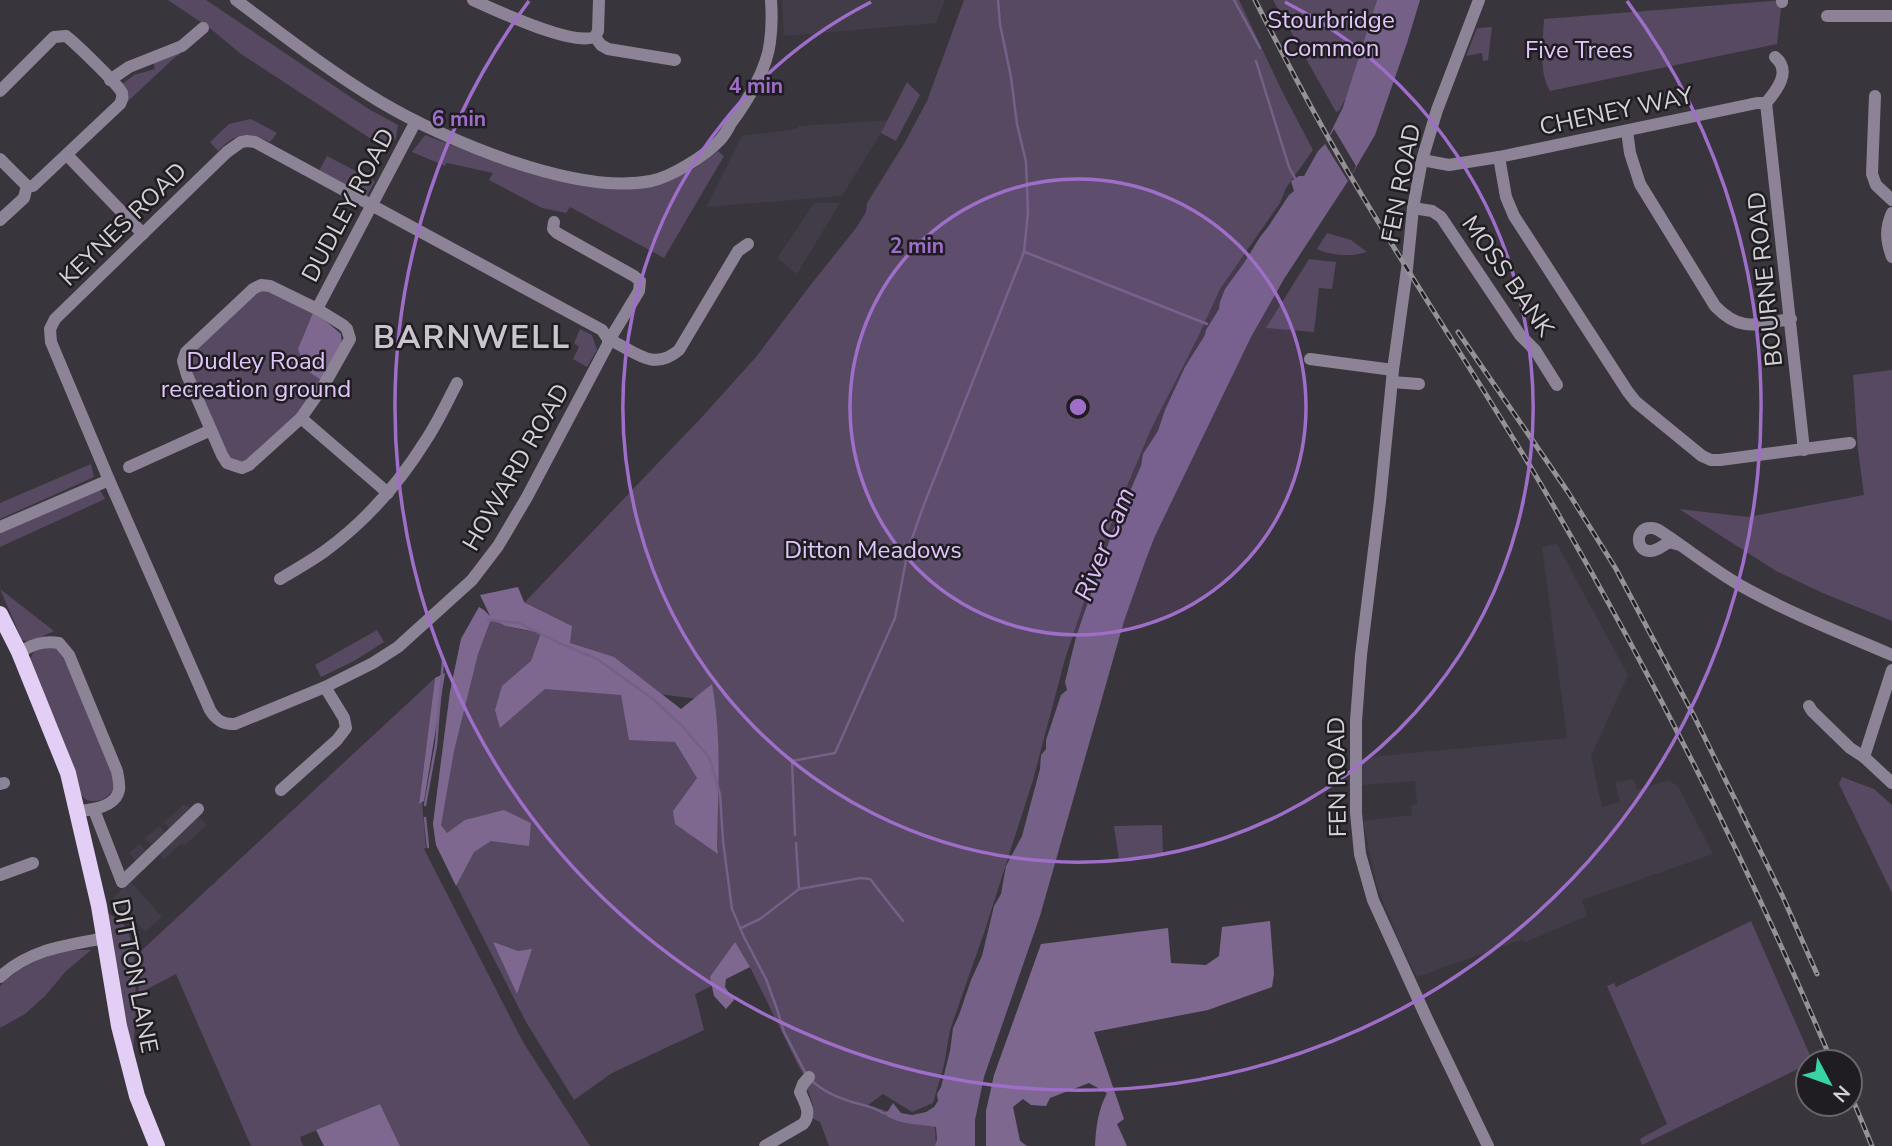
<svg xmlns="http://www.w3.org/2000/svg" width="1892" height="1146" viewBox="0 0 1892 1146" font-family="'Nunito Sans',sans-serif">
	<rect width="100%" height="100%" fill="#39353c"/>
	<g fill="#423b48">
		<path d="M782 0H945L936 23 784 36Z"/>
		<path d="M889 120 842 196 706 207 742 136 796 129 799 126Z"/>
		<path d="M814 203H840L797 274 777 258Z"/>
		<path d="M1557 544 1628 675 1591 756 1602 807 1620 802 1615 782 1634 779 1637 790 1668 780 1678 786 1713 854 1582 900 1587 916 1526 942 1521 940 1417 977 1399 941 1377 887 1363 821 1412 815 1411 805 1417 804 1415 781 1362 785 1360 758 1567 738 1542 547Z"/>
		<path d="M184 804 192 809 207 825 184 846 182 843 164 859 159 854 144 870 129 853 140 844 145 850 151 845 145 838 159 826 165 832 169 828 164 822Z"/>
		<path d="M130 881 162 917 145 932 113 898Z"/>
	</g>
	<g fill="#564961" fill-rule="evenodd">
		<path d="M168 0H206L367 108 398 125 396 138 388 150 241 54 211 29Z"/>
		<path d="M964 0H1239L1282 91 1313 150 1286 188 1280 203 1220 289 1197 339 1151 429 1106 536 1065 659 1033 780 984 933 950 1030 944 1065 933 1103 912 1112 883 1094 868 1105 935 1127 936 1146H829L820 1122 808 1116 813 1105 805 1081 808 1082 799 1067 750 967 695 994 704 1030 612 1073 574 1100 526 1022 436 845 433 824 450 692 461 639 479 607C508 635 535 634 572 626L525 602 702 417 756 357 809 287 856 228 866 212 867 203 904 144 927 101ZM658 694 715 701 718 764Z"/>
		<path d="M1273 0H1377L1366 40 1346 98 1339 111 1336 112Z"/>
		<path d="M1782 0 1777 44 1550 91C1538 71 1543 41 1544 19Z"/>
		<path d="M1492 27 1488 60 1483 61 1482 53 1466 56 1477 28Z"/>
		<path d="M180 52V54L173 59 124 105 121 85 134 75 155 69 153 61Z"/>
		<path d="M907 82 920 95 896 141 881 133Z"/>
		<path d="M251 119 277 133 270 142C246 131 237 132 218 151L210 142 229 124Z"/>
		<path d="M425 135 513 168 611 189 665 182 695 168 718 151 724 156 664 258 570 207 566 213 542 208 489 180 493 173 447 163 445 166 412 152Z"/>
		<path d="M327 156 375 181 367 196 319 171Z"/>
		<path d="M1327 233 1351 240 1367 252C1353 257 1331 256 1317 249Z"/>
		<path d="M1309 259 1336 262 1332 289 1319 288 1314 332 1266 328Z"/>
		<path d="M266 289 313 313 341 334 342 347 299 414 241 464 232 461 226 451 189 369V357L259 290Z"/>
		<path d="M580 329 592 335 597 350 587 367 573 359 579 347 574 343Z"/>
		<path d="M1892 370V621L1825 594 1776 571 1679 509 1748 517 1864 495 1858 450 1853 375Z"/>
		<path d="M91 464 94 477 0 519V503Z"/>
		<path d="M99 488 105 499 0 547V531Z"/>
		<path d="M0 589 54 631 30 642 22 640Z"/>
		<path d="M377 630 384 642 354 661 321 677 315 665Z"/>
		<path d="M55 646 63 651 118 776C115 788 109 801 94 801 89 801 88 801 84 798 73 787 70 757 64 742 54 715 41 689 29 663 34 647 39 647 55 646Z"/>
		<path d="M435 678 419 803 422 802 426 848 424 849 523 1042 590 1146H400L380 1104 300 1137 303 1146H251L176 974 138 994 141 970 138 950H142Z"/>
		<path d="M1842 777 1874 789 1892 805V893L1839 784Z"/>
		<path d="M1162 825 1163 855 1119 860 1114 826Z"/>
		<path d="M106 912C112 916 119 920 124 925 140 943 136 1026 133 1051L130 1049Z"/>
		<path d="M1751 921 1813 1062H1808V1064L1642 1145 1640 1139 1667 1124 1607 986 1614 983 1616 987Z"/>
		<path d="M68 950H91L65 972 45 996 25 1014 0 1028V986C20 966 42 957 68 950Z"/>
	</g>
	<g fill="#7e6890">
		<path d="M313 313 328 323 341 334 342 347 323 381 306 370 298 349Z"/>
		<path d="M518 587 524 602 572 626 570 643 614 657 681 709 712 684C722 737 718 792 717 846L718 854 675 824 673 811 697 778 675 742 629 740 621 695 545 689 500 728 495 710 502 686 531 661 541 633 506 626 491 619 478 654 454 751 441 825 447 833 465 820 504 810 531 823 529 846 491 841 474 852 456 886 436 845 433 824 450 692 461 639 479 607 484 610 490 616 480 595Z"/>
		<path d="M445 673 424 801 419 804 435 678Z"/>
		<path d="M1270 921 1274 974 1272 987 1208 1010 1094 1032 1124 1119 1117 1124 1127 1146H1095C1096 1127 1098 1110 1107 1093L1089 1083 1050 1098 1046 1106 1031 1105 1023 1099 1013 1107 1020 1141 1027 1146H986V1111L994 1075 1041 944 1168 928 1171 963 1206 965 1219 956 1222 927Z"/>
		<path d="M493 942 518 951 532 949 517 994Z"/>
		<path d="M735 942 750 967 726 979 725 987 734 1000 726 1009 714 996 710 977Z"/>
		<path d="M380 1104 400 1146H324L316 1130Z"/>
	</g>
	<path fill="#756088" d="M1377 0H1420L1407 43 1375 135 1348 181 1284 279 1251 337 1155 536 1146 559 1124 621 1040 916 984 1077 975 1120V1146H935L937 1139 936 1127C920 1124 896 1125 883 1113L888 1111 893 1103 901 1113 912 1115 926 1112 934 1107 938 1101 937 1094 941 1087 950 1051 953 1028 959 1015 971 980 982 956 994 906 1001 894 1006 866 1022 836 1040 769 1041 755 1046 749V740L1061 695 1067 690 1065 682 1076 637 1113 530 1141 466 1143 454 1158 431 1165 410 1185 367 1205 335 1206 330 1219 309 1220 302 1225 289 1244 263 1260 237 1268 227 1289 195 1294 191 1291 181 1299 176H1304L1318 151 1325 144 1343 107Z"/>
	<path fill="#39353c" d="M1334 129 1356 166 1348 181 1325 144Z"/>
	<g fill="none" stroke-linecap="round" stroke-linejoin="round">
		<g stroke="#756088" stroke-width="2.5">
			<path d="M1234 0 1260 48"/>
			<path d="M1256 61 1289 167 1296 180"/>
			<path d="M1025 252 1207 324"/>
			<path d="M488 620 519 623 557 642 597 659 653 699 682 726 709 757 720 794 723 841 732 909 744 937 766 979 777 1009 784 1032 805 1072"/>
			<path d="M425 805 436 745 443 661"/>
			<path d="M425 818 428 847"/>
			<path d="M795 835 792 761 835 753 895 618 908 550 923 507 1024 252 1028 212 1026 162 1017 124 1011 77 1000 24 998 0"/>
			<path d="M799 889 861 878 870 879 903 921"/>
			<path d="M741 928 760 919 799 889 796 843"/>
			<path d="M812 1081C822 1090 834 1096 846 1100 859 1105 872 1105 883 1113"/>
		</g>
		<g stroke="#8d8396" stroke-width="12">
			<path d="M236 0C283 35 329 71 379 101 444 140 576 196 651 181 671 177 705 156 719 141 724 136 728 129 731 123 747 102 767 69 770 42 772 28 772 14 771 0"/>
			<path d="M473 0C497 11 572 46 595 37L598 31 599 0"/>
			<path d="M1479 0 1437 110 1422 160 1413 208 1407 269 1393 370 1380 501 1361 655 1356 721V813L1360 854 1373 900 1427 1019 1488 1146"/>
			<path d="M1782 0V2"/>
			<path d="M1827 16H1892"/>
			<path d="M595 37 601 45 608 49 675 60"/>
			<path d="M110 80 129 67 182 46 203 28"/>
			<path d="M0 91 54 37 66 36C75 43 118 84 122 93 123 98 122 100 120 104L33 186H27L0 159"/>
			<path d="M1875 96 1872 174 1876 185 1892 200"/>
			<path d="M1766 103 1804 450"/>
			<path d="M1766 103C1777 90 1792 71 1775 57"/>
			<path d="M1627 131 1630 153 1640 184 1715 306C1741 333 1757 324 1791 319"/>
			<path d="M247 141 255 142 602 330 608 339V344L527 497 498 546 472 580 398 647 373 663 325 687 235 724C223 725 216 720 210 710L109 480 51 342 50 329 55 319 227 152 241 142Z"/>
			<path d="M67 155 143 234"/>
			<path d="M1499 157 1506 197 1514 216 1628 392 1636 402 1702 456 1711 460H1720L1850 443"/>
			<path d="M1422 160 1449 165 1499 157 1757 103H1766"/>
			<path d="M1413 208 1432 211 1441 217 1520 335 1535 350 1557 385"/>
			<path d="M1892 213C1885 228 1886 241 1892 257"/>
			<path d="M0 220 24 198 27 186"/>
			<path d="M554 222 553 229 557 233 634 276 640 281 639 291 613 334 608 339C634 350 652 373 679 350L738 251 748 244"/>
			<path d="M261 285 270 286 317 309 343 325 347 329 350 339 324 385 301 418 249 465 242 468 227 463 222 455 187 375 183 361 186 352 253 289Z"/>
			<path d="M317 309 416 121"/>
			<path d="M1310 359 1393 370"/>
			<path d="M1392 382 1419 384"/>
			<path d="M301 418 388 493"/>
			<path d="M129 467 211 430"/>
			<path d="M0 527 109 480"/>
			<path d="M1680 545 1669 542C1664 545 1657 551 1651 551 1635 552 1635 528 1650 528 1657 527 1664 534 1669 537 1694 554 1718 573 1745 588 1792 614 1843 634 1892 655"/>
			<path d="M280 579C295 570 311 561 325 551 366 521 400 482 426 440 438 422 447 402 457 383"/>
			<path d="M19 652C33 645 43 640 59 643L69 655 117 771C118 777 120 784 119 790 116 807 92 810 78 811"/>
			<path d="M1809 706 1812 711 1850 748 1864 757 1892 783"/>
			<path d="M1864 757 1892 670"/>
			<path d="M0 784 4 783"/>
			<path d="M281 790 337 740 346 728 344 718 325 687"/>
			<path d="M94 810 122 882 198 809"/>
			<path d="M0 875 33 863"/>
			<path d="M0 977C30 949 67 945 105 938"/>
			<path d="M765 1146 803 1124C812 1114 805 1103 800 1092L803 1084 809 1077"/>
		</g>
		<path stroke="#e3cff5" stroke-width="16" d="M0 614 19 652 68 773 99 906 119 1026 137 1096 157 1146"/>
		<defs>
			<g id="rail">
				<path d="M1255 0C1287 63 1320 126 1357 187 1415 284 1478 379 1536 476 1647 664 1747 861 1832 1062"/>
				<path d="M1458 332 1568 492 1616 569 1694 716 1782 895 1817 974"/>
				<path d="M1850 1093 1872 1146"/>
			</g>
		</defs>
		<use href="#rail" stroke="#949297" stroke-width="5"/>
		<use href="#rail" stroke="#1f1d21" stroke-width="2.5" stroke-dasharray="8" stroke-linecap="butt"/>
	</g>
	<circle cx="1078" cy="407" r="228" fill="#9e6ec8" fill-opacity=".12"/>
	<g fill="none" stroke="#9e6ec8" stroke-width="3.5">
		<circle cx="1078" cy="407" r="228"/>
		<path d="M1285 2A455 455 0 1 1 871 2"/>
		<path d="M1627 1A683 683 0 1 1 529 1"/>
	</g>
	<g text-anchor="middle" stroke-width="5" stroke-linejoin="round" paint-order="stroke">
		<g font-size="24" fill="#e1c5fa" stroke="#1f1d21">
			<text x="1331" y="28">Stourbridge<tspan x="1331" dy="28">Common</tspan></text>
			<text x="1579" y="58">Five Trees</text>
			<text x="256" y="369">Dudley Road<tspan x="256" dy="28">recreation ground</tspan></text>
			<text x="873" y="558">Ditton Meadows</text>
		</g>
		<g font-size="24" fill="#d3d1d5" stroke="#1f1d21">
			<text transform="translate(1616 111) rotate(-12)" y="8">CHENEY WAY</text>
			<text transform="translate(1401 183) rotate(-79)" y="8">FEN ROAD</text>
			<text transform="translate(348 205) rotate(-62)" y="8">DUDLEY ROAD</text>
			<text transform="translate(123 224) rotate(-44)" y="8">KEYNES ROAD</text>
			<text transform="translate(1508 276) rotate(55)" y="8">MOSS BANK</text>
			<text transform="translate(1765 279) rotate(-96)" y="8">BOURNE ROAD</text>
			<text transform="translate(516 467) rotate(-60)" y="8">HOWARD ROAD</text>
			<text transform="translate(1337 777) rotate(-91)" y="8">FEN ROAD</text>
			<text transform="translate(135 976) rotate(79)" y="8">DITTON LANE</text>
		</g>
		<g font-size="26" font-style="italic" fill="#dfbcfd" stroke="#1f1d21">
			<text transform="translate(1104 544) rotate(-68)" y="9">River Cam</text>
		</g>
		<g font-size="32" font-weight="bold" letter-spacing="2" fill="#c9c4cd" stroke="#1f1d21">
			<text x="472" y="348">BARNWELL</text>
		</g>
	</g>
	<circle cx="1078" cy="407" r="10" fill="#9e6ec8" stroke="#1f1d21" stroke-width="3.5"/>
	<g font-size="21" text-anchor="middle" font-weight="bold" fill="#9e6ec8" stroke="#1f1d21" stroke-width="5" stroke-linejoin="round" paint-order="stroke">
		<text x="756" y="93">4 min</text>
		<text x="459" y="126">6 min</text>
		<text x="917" y="253">2 min</text>
	</g>
	<g transform="translate(1829 1083) rotate(131)"><circle r="33" fill="#1f1d21" stroke="#676569" stroke-width="2"/>
	<path d="M0-5L12 26L0 18L-12 26Z" fill="#39d4a5"/>
	<text y="-10" font-size="19" font-weight="bold" text-anchor="middle" fill="#d3d1d5">N</text>
	</g>
</svg>
